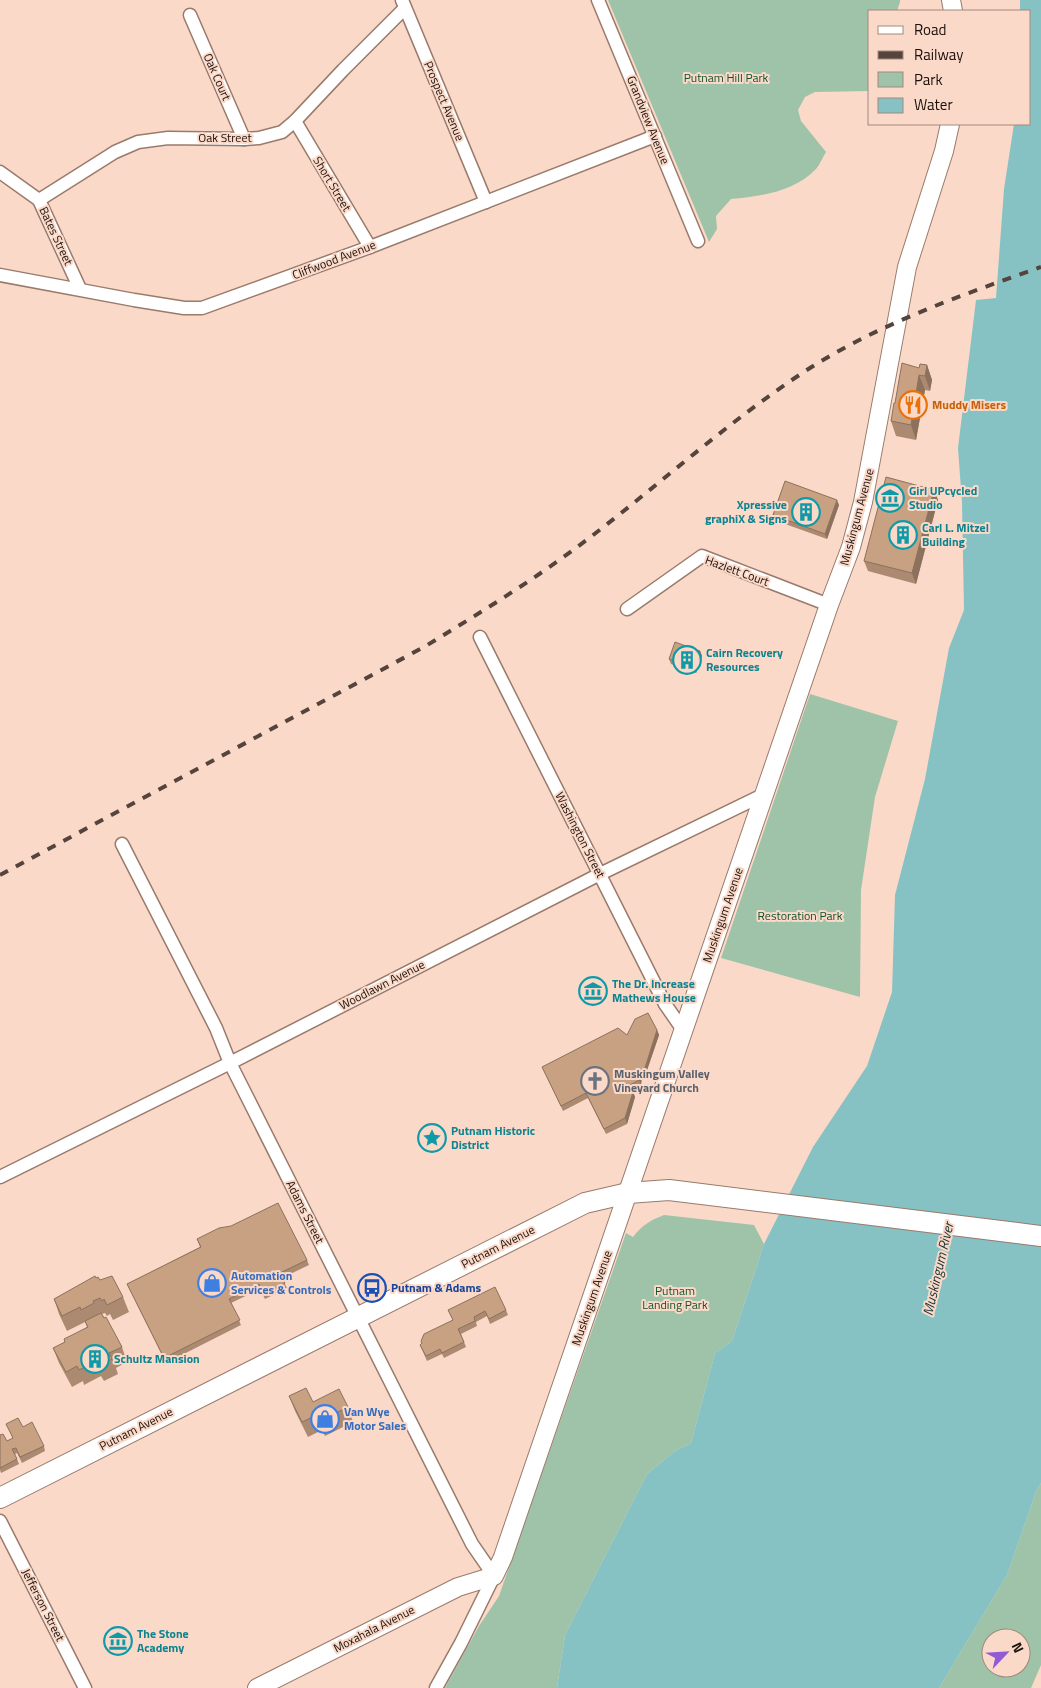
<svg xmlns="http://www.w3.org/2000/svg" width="1041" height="1688" viewBox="0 0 1041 1688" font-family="'Titillium Web',sans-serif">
	<rect width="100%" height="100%" fill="#fbd9c8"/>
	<g fill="#9fc3a8" fill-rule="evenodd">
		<path d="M608 0H900V2L897 11H870V91L815 92 805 97 798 110 801 121 826 152C823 157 820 164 816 169 794 192 761 196 731 199L716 216 717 229 709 242Z"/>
		<path d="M810 694 898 721 875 797 861 890 860 997 721 958Z"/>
		<path d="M664 1215 754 1225 764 1244 732 1341 715 1353 691 1443 675 1451 647 1474 565 1635 557 1688H445L479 1626 499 1596 626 1233 633 1237C642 1225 651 1220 664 1215Z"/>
		<path d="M1041 1483V1665L1031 1688H939L1007 1575 1036 1492ZM991 1638H1021V1668H991Z"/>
	</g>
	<path fill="#86c2c3" d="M1020 0H1041V1483L1036 1492 1007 1575 939 1688H557L565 1635 647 1474 675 1451 691 1443 715 1353 732 1341 764 1244 813 1147 867 1066 892 992 895 895 925 779 949 648 964 610 962 503 958 448 976 300 996 298 1004 189 1014 124H1030V11H1020Z"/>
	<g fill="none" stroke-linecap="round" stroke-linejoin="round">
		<defs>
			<g id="street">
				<path d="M402 0 486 202"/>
				<path d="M598 0 698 241"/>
				<path d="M190 15 244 139"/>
				<path d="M295 121 370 247"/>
				<path d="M0 172 39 200 80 289"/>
				<path d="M39 200 115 152 138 142 168 138 244 139 259 138 282 132 295 121 343 70 405 8"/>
				<path d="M0 275 134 300 184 308H202L370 247 655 136"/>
				<path d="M627 609 702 556 829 605"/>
				<path d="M480 637 665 1004 683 1030"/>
				<path d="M122 844 216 1028 230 1063 472 1544 494 1576 461 1643 436 1688"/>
				<path d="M0 1177 230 1063 600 874 765 794"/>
				<path d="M0 1521 85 1688"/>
			</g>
			<g id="secondary">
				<path d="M951 0 953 11"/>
				<path d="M257 1688 458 1587 494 1576 503 1557 829 605 851 547 863 502 907 267 944 151 950 124"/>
			</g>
			<path id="primary" d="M0 1498 585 1203 628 1193 669 1190 1041 1236"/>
		</defs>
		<use href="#street" stroke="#997a6b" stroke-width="15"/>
		<use href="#secondary" stroke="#997a6b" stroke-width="20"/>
		<use href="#primary" stroke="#997a6b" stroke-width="22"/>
		<use href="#street" stroke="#fff" stroke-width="12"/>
		<use href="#secondary" stroke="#fff" stroke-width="18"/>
		<use href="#primary" stroke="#fff" stroke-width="20"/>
		<path stroke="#54443b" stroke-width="4" stroke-dasharray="9 9" stroke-linecap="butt" d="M0 875 424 647C483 611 542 575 597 532 668 477 734 417 810 368 881 323 962 295 1041 267"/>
	</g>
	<g fill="#ac8a71">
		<path d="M927 365 932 380 930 391 925 390 916 440 896 436 891 421 895 403 919 368Z"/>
		<path d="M934 490 938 500 916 584 868 571 864 561Z"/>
		<path d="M839 505 827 539 774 520 773 515Z"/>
		<path d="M700 651 702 656 696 673 671 664 669 659Z"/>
		<path d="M657 1030 659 1035 645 1076 642 1075 641 1085 632 1089 635 1097 627 1124 606 1134 588 1098 563 1111 542 1067 627 1035Z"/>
		<path d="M197 1239 307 1260 309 1265 282 1278 287 1288 265 1299 260 1289 231 1303 241 1325 166 1363 127 1284 200 1247Z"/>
		<path d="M96 1278 100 1280 123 1297 129 1312 113 1320 110 1314 107 1316 105 1313 102 1314 122 1347 127 1362 116 1368 118 1374 104 1381 101 1376 84 1385 83 1381 72 1387 59 1363 53 1348 65 1342 87 1327 85 1322 67 1331 59 1314 54 1299Z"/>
		<path d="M448 1310H506L508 1315 490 1324 487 1316 476 1322 477 1326 461 1334 466 1347 444 1358 442 1354 427 1361 420 1345 453 1320Z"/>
		<path d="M289 1396 313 1402 348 1407 353 1422 325 1436 322 1430 308 1437 295 1411Z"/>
		<path d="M6 1424 23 1427 44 1446 45 1451 22 1463 17 1453 15 1454 19 1464 1 1473 0 1470V1435L7 1441 13 1438Z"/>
	</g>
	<g fill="#8c715c">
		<path d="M927 365 932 380 930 391 925 376Z"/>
		<path d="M919 375 925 390 916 440 911 425Z"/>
		<path d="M934 490 938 500 916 584 912 573Z"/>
		<path d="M837 500 839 505 827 539 825 534Z"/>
		<path d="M700 651 702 656 696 673 694 668Z"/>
		<path d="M657 1030 659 1035 645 1076 644 1071Z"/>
		<path d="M640 1070 642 1075 641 1085 639 1080Z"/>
		<path d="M633 1092 635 1097 627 1124 625 1118Z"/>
	</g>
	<g fill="#c8a183" stroke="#8c715c">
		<path d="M902 363 919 368 920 364 927 365 925 376 919 375 911 425 891 421 894 403H895Z"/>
		<path d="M886 477 934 490 912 573 864 561Z"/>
		<path d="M785 481 837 500 825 534 773 515Z"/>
		<path d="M675 642 700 651 694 668 669 659Z"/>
		<path d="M648 1013 657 1030 644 1071 640 1070 639 1080 630 1085 633 1092 625 1118 604 1129 586 1093 561 1106 542 1067 618 1028 627 1035 635 1019Z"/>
		<path d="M278 1203 307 1260 280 1273 285 1283 263 1294 259 1284 229 1299 240 1320 164 1358 127 1284 201 1247 197 1239 219 1228 231 1226Z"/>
		<path d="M95 1276 96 1278 98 1277 100 1280 112 1276 123 1297 107 1305 104 1299 102 1301 100 1298 93 1301 94 1303 81 1310 80 1307 62 1316 54 1299Z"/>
		<path d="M495 1287 506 1310 489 1319 485 1311 474 1317 475 1321 458 1329 464 1342 442 1353 440 1349 426 1356 420 1345 422 1343 421 1341 424 1334 453 1320 448 1310Z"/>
		<path d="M101 1313 104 1318 106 1317 122 1347 109 1353 112 1359 98 1366 96 1361 79 1370 77 1366 66 1372 53 1348 65 1342 64 1339 88 1327 85 1321Z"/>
		<path d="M306 1388 313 1402 339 1389 348 1407 320 1421 317 1415 302 1422 289 1396Z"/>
		<path d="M18 1418 23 1427 32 1422 44 1446 20 1457 16 1448 12 1449 17 1459 0 1468V1435L3 1434 7 1441 13 1438 6 1424Z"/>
	</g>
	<defs>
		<symbol id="restaurant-ring" viewBox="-11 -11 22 22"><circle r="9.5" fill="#fbd9c8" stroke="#e8710a" stroke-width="1.5"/><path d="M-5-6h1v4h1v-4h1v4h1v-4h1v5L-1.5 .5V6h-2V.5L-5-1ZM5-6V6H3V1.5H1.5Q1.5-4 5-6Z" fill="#e8710a"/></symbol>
		<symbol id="museum-ring" viewBox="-11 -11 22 22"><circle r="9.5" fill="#fbd9c8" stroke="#0f9aa8" stroke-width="1.5"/><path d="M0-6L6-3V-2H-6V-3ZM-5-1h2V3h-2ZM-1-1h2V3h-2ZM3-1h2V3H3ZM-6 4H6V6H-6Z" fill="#0f9aa8"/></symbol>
		<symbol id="building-ring" viewBox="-11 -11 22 22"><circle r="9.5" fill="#fbd9c8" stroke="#0f9aa8" stroke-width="1.5"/><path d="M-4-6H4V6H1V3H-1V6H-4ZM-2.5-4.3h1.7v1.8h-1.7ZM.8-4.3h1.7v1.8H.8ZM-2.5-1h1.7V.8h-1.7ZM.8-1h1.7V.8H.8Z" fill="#0f9aa8"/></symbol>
		<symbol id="church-ring" viewBox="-11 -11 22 22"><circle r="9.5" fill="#fbd9c8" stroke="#6b7280" stroke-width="1.5"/><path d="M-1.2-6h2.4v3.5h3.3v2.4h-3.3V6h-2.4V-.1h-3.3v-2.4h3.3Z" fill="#6b7280"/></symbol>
		<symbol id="sight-ring" viewBox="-11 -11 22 22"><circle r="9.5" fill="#fbd9c8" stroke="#0f9aa8" stroke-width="1.5"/><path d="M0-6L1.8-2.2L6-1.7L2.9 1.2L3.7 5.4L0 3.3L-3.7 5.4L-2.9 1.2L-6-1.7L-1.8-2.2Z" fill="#0f9aa8"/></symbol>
		<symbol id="shop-ring" viewBox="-11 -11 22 22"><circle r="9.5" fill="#fbd9c8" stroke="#3f7fe0" stroke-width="1.5"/><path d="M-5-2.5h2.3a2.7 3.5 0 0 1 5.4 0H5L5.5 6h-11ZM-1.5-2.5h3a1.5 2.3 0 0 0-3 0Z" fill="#3f7fe0"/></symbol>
		<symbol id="bus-ring" viewBox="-11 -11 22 22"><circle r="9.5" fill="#fbd9c8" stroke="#1a4fb4" stroke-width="1.5"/><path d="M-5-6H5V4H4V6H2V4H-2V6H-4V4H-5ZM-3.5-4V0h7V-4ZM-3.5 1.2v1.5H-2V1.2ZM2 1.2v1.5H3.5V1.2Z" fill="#1a4fb4"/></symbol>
	</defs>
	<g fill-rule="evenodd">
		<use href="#restaurant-ring" x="897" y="389" width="32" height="32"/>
		<use href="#museum-ring" x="874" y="482" width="32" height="32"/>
		<use href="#building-ring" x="790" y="496" width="32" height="32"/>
		<use href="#building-ring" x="887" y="519" width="32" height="32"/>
		<use href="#building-ring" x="671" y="644" width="32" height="32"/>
		<use href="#museum-ring" x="577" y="975" width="32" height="32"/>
		<use href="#church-ring" x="579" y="1065" width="32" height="32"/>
		<use href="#sight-ring" x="416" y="1122" width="32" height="32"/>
		<use href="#shop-ring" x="196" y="1267" width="32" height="32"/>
		<use href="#bus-ring" x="356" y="1272" width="32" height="32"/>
		<use href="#building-ring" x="79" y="1343" width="32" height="32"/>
		<use href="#shop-ring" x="309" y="1403" width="32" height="32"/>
		<use href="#museum-ring" x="102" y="1625" width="32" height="32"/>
	</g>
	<g text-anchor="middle" stroke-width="4" stroke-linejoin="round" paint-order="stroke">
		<g font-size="12" fill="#1b100b" stroke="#fbd9c8">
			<text transform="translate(217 77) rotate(66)" y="4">Oak Court</text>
			<text transform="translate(444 101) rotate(67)" y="4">Prospect Avenue</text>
			<text transform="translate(648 120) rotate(68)" y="4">Grandview Avenue</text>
			<text x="225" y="142">Oak Street</text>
			<text transform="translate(332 184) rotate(59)" y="4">Short Street</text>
			<text transform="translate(56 236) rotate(65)" y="4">Bates Street</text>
			<text transform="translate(334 260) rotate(-21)" y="4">Cliffwood Avenue</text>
			<text transform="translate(857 517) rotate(-75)" y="4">Muskingum Avenue</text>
			<text transform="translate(737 571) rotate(20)" y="4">Hazlett Court</text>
			<text transform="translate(580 835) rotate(63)" y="4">Washington Street</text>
			<text transform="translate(723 915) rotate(-71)" y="4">Muskingum Avenue</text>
			<text transform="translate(382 985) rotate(-27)" y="4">Woodlawn Avenue</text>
			<text transform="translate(305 1212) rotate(63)" y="4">Adams Street</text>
			<text transform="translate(498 1247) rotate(-27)" y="4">Putnam Avenue</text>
			<text transform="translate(592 1298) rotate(-71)" y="4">Muskingum Avenue</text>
			<text transform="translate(136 1429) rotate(-27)" y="4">Putnam Avenue</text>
			<text transform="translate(43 1605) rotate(63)" y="4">Jefferson Street</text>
			<text transform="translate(374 1629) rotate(-27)" y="4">Moxahala Avenue</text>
		</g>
		<g font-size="12" fill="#0e512a" stroke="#fbd9c8">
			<text x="726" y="82">Putnam Hill Park</text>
			<text x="800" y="920">Restoration Park</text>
			<text x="675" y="1295">Putnam<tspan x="675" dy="14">Landing Park</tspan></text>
		</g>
		<g font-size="12" font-weight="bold" fill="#c56008" stroke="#fbd9c8" text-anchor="start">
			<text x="932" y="409">Muddy Misers</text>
		</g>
		<g font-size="12" font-weight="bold" fill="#0d838f" stroke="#fbd9c8" text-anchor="start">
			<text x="909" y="495">Girl UPcycled<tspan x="909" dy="14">Studio</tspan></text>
			<text x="787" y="509" text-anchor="end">Xpressive<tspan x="787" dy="14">graphiX &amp; Signs</tspan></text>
			<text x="922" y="532">Carl L. Mitzel<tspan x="922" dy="14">Building</tspan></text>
			<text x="706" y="657">Cairn Recovery<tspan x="706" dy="14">Resources</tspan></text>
			<text x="612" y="988">The Dr. Increase<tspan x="612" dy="14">Mathews House</tspan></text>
			<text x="451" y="1135">Putnam Historic<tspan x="451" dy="14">District</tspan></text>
			<text x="114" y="1363">Schultz Mansion</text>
			<text x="137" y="1638">The Stone<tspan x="137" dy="14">Academy</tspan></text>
		</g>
		<g font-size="12" font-weight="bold" fill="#5b616d" stroke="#fbd9c8" text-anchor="start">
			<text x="614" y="1078">Muskingum Valley<tspan x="614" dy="14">Vineyard Church</tspan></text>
		</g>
		<g font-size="12" font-weight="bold" fill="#366cbe" stroke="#fbd9c8" text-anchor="start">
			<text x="231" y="1280">Automation<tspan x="231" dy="14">Services &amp; Controls</tspan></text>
			<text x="344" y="1416">Van Wye<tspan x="344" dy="14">Motor Sales</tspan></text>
		</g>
		<g font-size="12" font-weight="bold" fill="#164399" stroke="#fbd9c8" text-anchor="start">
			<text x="391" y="1292">Putnam &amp; Adams</text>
		</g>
		<g font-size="14" font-style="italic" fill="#133233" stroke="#fbd9c8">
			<text transform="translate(938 1269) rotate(-77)" y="5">Muskingum River</text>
		</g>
	</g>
	<rect x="868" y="10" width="162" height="115" fill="#fbd9c8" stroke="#a1897c"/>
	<rect x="878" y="26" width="25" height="8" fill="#ffffff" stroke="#a1897c"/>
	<text x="914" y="35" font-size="15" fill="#1b100b">Road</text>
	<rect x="878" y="51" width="25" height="8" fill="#54443b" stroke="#a1897c"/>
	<text x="914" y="60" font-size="15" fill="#1b100b">Railway</text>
	<rect x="878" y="72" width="25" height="15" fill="#9fc3a8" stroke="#a1897c"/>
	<text x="914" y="85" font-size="15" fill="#1b100b">Park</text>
	<rect x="878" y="98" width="25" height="15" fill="#86c2c3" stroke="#a1897c"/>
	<text x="914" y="110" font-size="15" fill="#1b100b">Water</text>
	<g transform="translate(1006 1653) rotate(65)"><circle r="24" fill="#fbd9c8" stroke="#a1897c"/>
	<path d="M0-4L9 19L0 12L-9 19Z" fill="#925bd4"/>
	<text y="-8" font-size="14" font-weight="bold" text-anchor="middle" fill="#1b100b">N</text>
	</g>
</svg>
